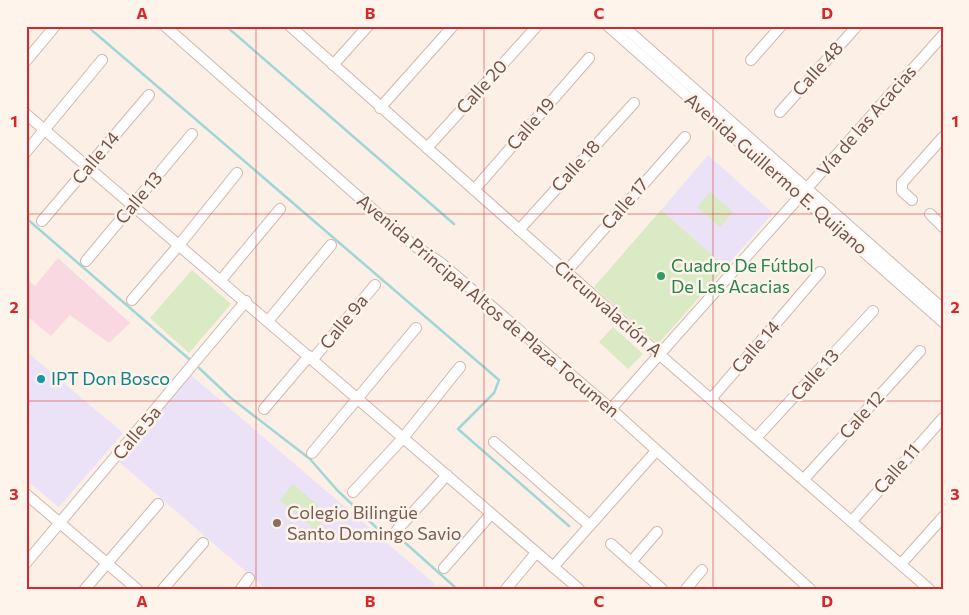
<svg xmlns="http://www.w3.org/2000/svg" width="969" height="615" viewBox="0 0 969 615" font-family="Commissioner,sans-serif">
	<rect width="100%" height="100%" fill="#fcefe5"/>
	<g fill="#ece2f8">
		<path d="M708 155 773 213 726 267 661 210Z"/>
		<path d="M26 351 123 433 59 507 26 480Z"/>
		<path d="M191 375 435 584 429 589H266L119 462Z"/>
	</g>
	<path fill="#fad8e2" d="M58 258 130 323 109 343 70 315 51 336 26 315V278L35 286Z"/>
	<g fill="#daeac4">
		<path d="M710 192 733 212 720 227 697 207Z"/>
		<path d="M661 210 726 267 658 344 594 287Z"/>
		<path d="M192 270 231 304 189 353 150 318Z"/>
		<path d="M613 327 643 354 628 369 599 342Z"/>
		<path d="M293 484 328 514 315 530 280 500Z"/>
	</g>
	<g fill="none" stroke-linecap="round" stroke-linejoin="round">
		<g stroke="#a0d7d6" stroke-width="2.5">
			<path d="M87 26 499 380 494 393 458 429 569 526"/>
			<path d="M226 26 454 224"/>
			<path d="M26 218 189 359"/>
			<path d="M199 368 231 398 310 459 337 490 381 532H393L457 589"/>
		</g>
		<defs>
			<g id="minor">
				<path d="M165 26 412 244 441 263 611 409 810 589"/>
				<path d="M290 26 660 355 929 589"/>
				<path d="M608 26 943 322"/>
				<path d="M623 26 943 309"/>
				<path d="M751 60 781 26"/>
				<path d="M26 61 55 26"/>
				<path d="M333 65 368 26"/>
				<path d="M380 108 453 26"/>
				<path d="M780 112 857 26"/>
				<path d="M26 114 579 589"/>
				<path d="M427 148 537 26"/>
				<path d="M26 152 102 60"/>
				<path d="M474 190 589 58"/>
				<path d="M912 200 902 191V183L943 137"/>
				<path d="M930 214 943 227"/>
				<path d="M42 221 149 95"/>
				<path d="M519 230 634 103"/>
				<path d="M86 261 192 134"/>
				<path d="M566 272 685 137"/>
				<path d="M221 280 280 209"/>
				<path d="M132 300 179 245 237 173"/>
				<path d="M268 321 331 245"/>
				<path d="M313 359 375 285"/>
				<path d="M711 399 820 272"/>
				<path d="M264 409 309 356"/>
				<path d="M611 409 943 35"/>
				<path d="M756 438 873 311"/>
				<path d="M494 442 589 525"/>
				<path d="M312 453 416 328"/>
				<path d="M804 479 920 351"/>
				<path d="M353 492 403 438 460 367"/>
				<path d="M26 494 137 589"/>
				<path d="M852 521 943 418"/>
				<path d="M397 530 447 475"/>
				<path d="M611 544 662 589"/>
				<path d="M631 562 657 532"/>
				<path d="M26 563 246 301"/>
				<path d="M901 564 943 517"/>
				<path d="M553 567 656 451"/>
				<path d="M444 568 491 514"/>
				<path d="M85 589 158 504"/>
				<path d="M163 589 203 543"/>
				<path d="M241 589 249 578"/>
				<path d="M506 589 536 553"/>
				<path d="M686 589 702 570"/>
			</g>
		</defs>
		<use href="#minor" stroke="#d0b7ae" stroke-width="12"/>
		<use href="#minor" stroke="#fff" stroke-width="10"/>
	</g>
	<path fill="none" stroke="#d62828" stroke-width="1" stroke-opacity="0.55" d="M256 26V589M484 26V589M713 26V589M26 214H943M26 401H943"/>
	<circle fill="#2e9e5b" stroke="#fff4eb" stroke-width="2" cx="661" cy="276" r="5"/>
	<circle fill="#0f9aa8" stroke="#fff4eb" stroke-width="2" cx="41" cy="379" r="5"/>
	<circle fill="#8d6e63" stroke="#fff4eb" stroke-width="2" cx="277" cy="523" r="5"/>
	<g text-anchor="middle" stroke-width="5" stroke-linejoin="round" paint-order="stroke">
		<g font-size="18" fill="#75524a" stroke="#fff4eb">
			<text transform="translate(818 69) rotate(-48)" y="6">Calle 48</text>
			<text transform="translate(482 87) rotate(-48)" y="6">Calle 20</text>
			<text transform="translate(867 121) rotate(-49)" y="6">Vía de las Acacias</text>
			<text transform="translate(531 124) rotate(-49)" y="6">Calle 19</text>
			<text transform="translate(96 158) rotate(-50)" y="6">Calle 14</text>
			<text transform="translate(576 166) rotate(-48)" y="6">Calle 18</text>
			<text transform="translate(776 174) rotate(41)" y="6">Avenida Guillermo E. Quijano</text>
			<text transform="translate(139 198) rotate(-50)" y="6">Calle 13</text>
			<text transform="translate(625 204) rotate(-49)" y="6">Calle 17</text>
			<text transform="translate(488 306) rotate(40)" y="6">Avenida Principal Altos de Plaza Tocumen</text>
			<text transform="translate(608 309) rotate(41)" y="6">Circunvalación A</text>
			<text transform="translate(344 322) rotate(-51)" y="6">Calle 9a</text>
			<text transform="translate(756 347) rotate(-49)" y="6">Calle 14</text>
			<text transform="translate(815 375) rotate(-48)" y="6">Calle 13</text>
			<text transform="translate(862 415) rotate(-48)" y="6">Cale 12</text>
			<text transform="translate(137 433) rotate(-50)" y="6">Calle 5a</text>
			<text transform="translate(897 469) rotate(-49)" y="6">Calle 11</text>
		</g>
		<g font-size="18" fill="#27864d" stroke="#fff4eb" text-anchor="start">
			<text x="671" y="272">Cuadro De Fútbol<tspan x="671" dy="21">De Las Acacias</tspan></text>
		</g>
		<g font-size="18" fill="#0d838f" stroke="#fff4eb" text-anchor="start">
			<text x="51" y="385">IPT Don Bosco</text>
		</g>
		<g font-size="18" fill="#785e54" stroke="#fff4eb" text-anchor="start">
			<text x="287" y="519">Colegio Bilingüe<tspan x="287" dy="21">Santo Domingo Savio</tspan></text>
		</g>
	</g>
	<rect width="969" height="615" fill="none" stroke="#fff4eb" stroke-width="55"/>
	<rect x="28" y="28" width="914" height="560" fill="none" stroke="#d62828" stroke-width="2"/>
	<g font-size="16" text-anchor="middle" font-weight="bold" fill="#d62828">
		<text x="142" y="19">A</text>
		<text x="370" y="19">B</text>
		<text x="599" y="19">C</text>
		<text x="827" y="19">D</text>
		<text x="14" y="127">1</text>
		<text x="955" y="127">1</text>
		<text x="14" y="313">2</text>
		<text x="955" y="313">2</text>
		<text x="14" y="500">3</text>
		<text x="955" y="500">3</text>
		<text x="142" y="607">A</text>
		<text x="370" y="607">B</text>
		<text x="599" y="607">C</text>
		<text x="827" y="607">D</text>
	</g>
</svg>
